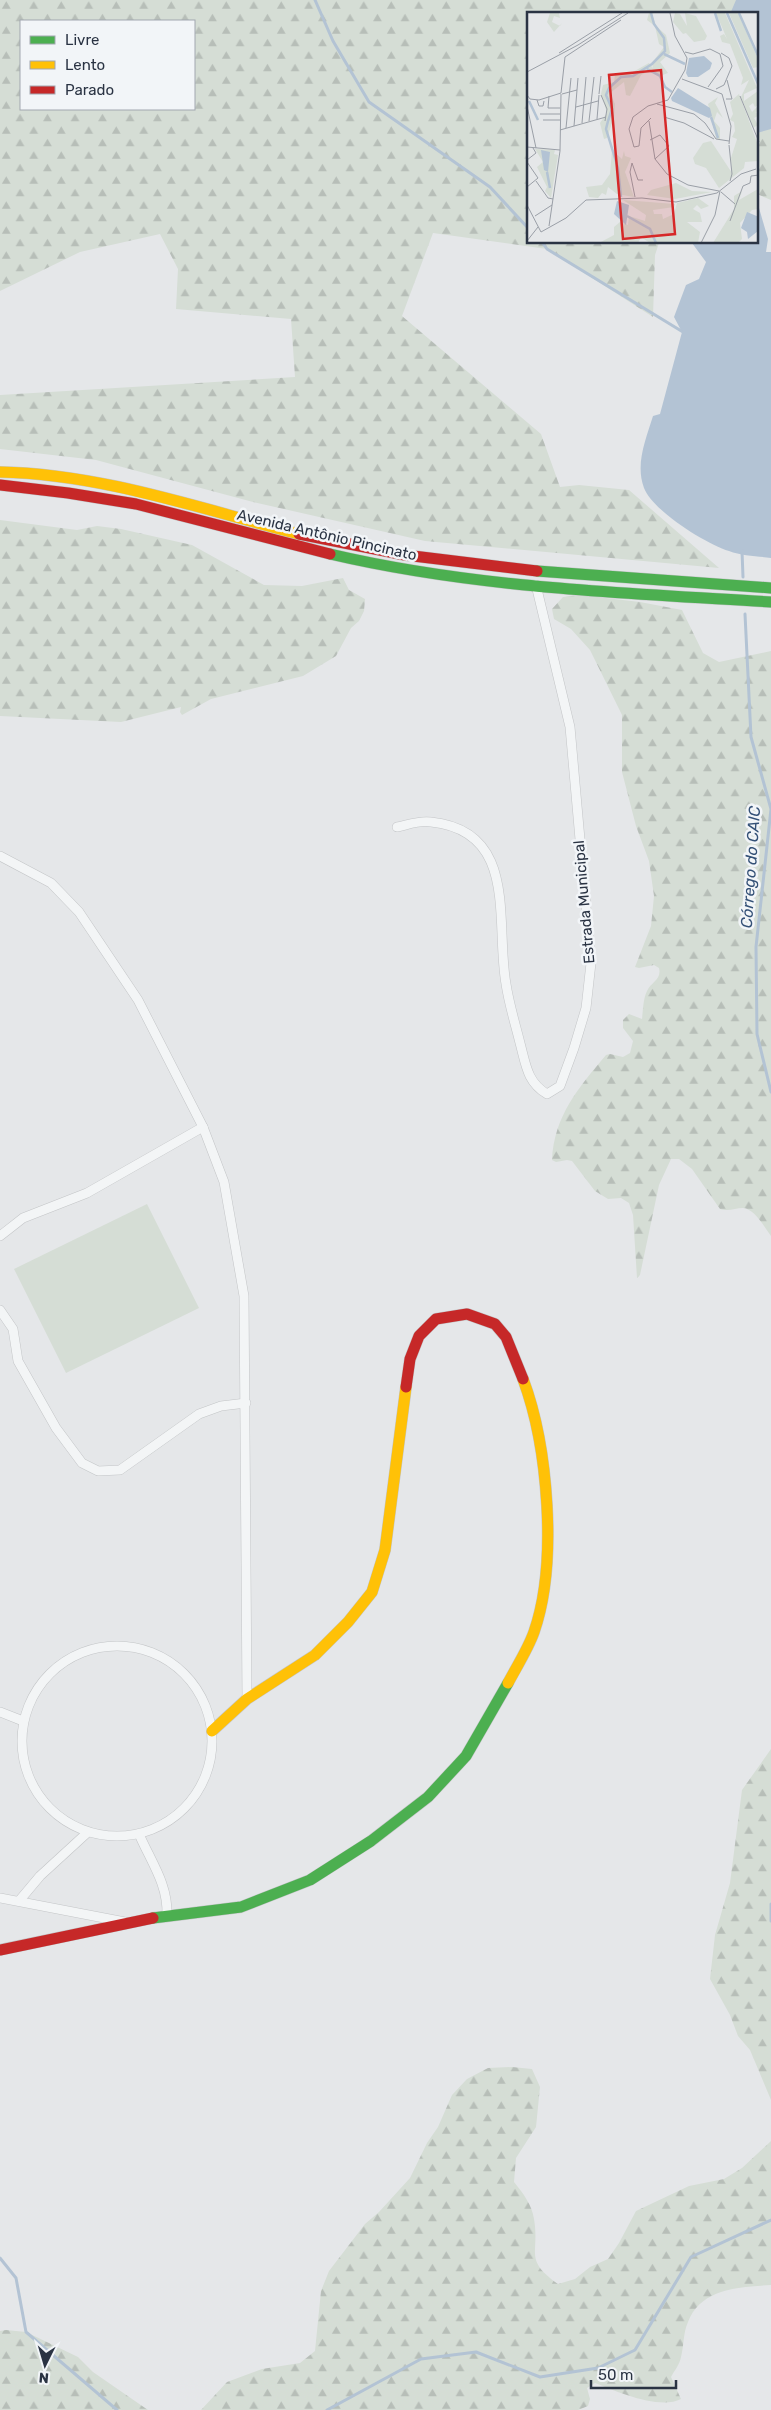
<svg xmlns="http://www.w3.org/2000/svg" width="771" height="2410" viewBox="0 0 771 2410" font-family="Rubik,sans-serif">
	<defs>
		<pattern id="forest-firs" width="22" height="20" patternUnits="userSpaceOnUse" patternTransform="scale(1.25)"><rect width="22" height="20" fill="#d5ddd5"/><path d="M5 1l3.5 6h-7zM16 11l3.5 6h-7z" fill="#b7beb8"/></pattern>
	</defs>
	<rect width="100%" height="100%" fill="#e5e7e9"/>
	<path fill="#d5ddd5" d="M147 1204 199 1308 66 1373 14 1269Z"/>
	<g fill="url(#forest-firs)" fill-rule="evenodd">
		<path d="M0 0H771V200L757 194V14H528V242L659 243 655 255 653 317 547 249 433 233 402 316 541 434 560 487 579 485 629 490 719 568 425 541 253 502 96 460 0 449V395L295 377 291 319 176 309 178 269 160 234 80 252 0 291ZM21 21H194V109H21Z"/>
		<path d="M0 520 77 530 97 526 121 529 192 545 264 585 302 586 343 578 349 590 365 599 364 611 359 621 351 628 336 656 303 676 211 699 182 715 180 712 181 707 121 722 0 716Z"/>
		<path d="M580 595 640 602 682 610 703 653 719 662 771 651V1236C765 1228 755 1209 743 1208 735 1208 729 1212 720 1209L692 1169 679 1159H671L659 1185 640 1275 637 1278 633 1215 629 1203 621 1198 608 1199 595 1191 572 1161 567 1160 556 1162 552 1160C554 1116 579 1087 606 1055L610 1054 623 1057 630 1053 633 1041 623 1028V1020L629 1014 642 1019C643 1011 643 999 647 991 651 982 662 980 659 968L654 965 639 968 635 967 651 926 654 896 649 861 636 826 622 772V715L590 650 571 629 554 619 552 609 563 597Z"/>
		<path d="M771 1749V2100L750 2050 738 2036 730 2015 710 1979 715 1935 730 1883 742 1790Z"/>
		<path d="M512 2067 532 2069 540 2087 536 2127 516 2158 514 2182C523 2193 532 2205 534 2219 540 2254 523 2259 558 2284L575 2279 590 2267 608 2259 619 2243 636 2211 689 2186 724 2179 742 2168 771 2141V2285C740 2287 701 2288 688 2322 683 2333 684 2346 681 2357 680 2364 674 2371 671 2377L681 2399C660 2410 617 2392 595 2383L587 2388 590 2399 588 2406 578 2410H201L227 2382 262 2369 300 2363 315 2351 321 2291 329 2271 365 2224 379 2212 410 2178 427 2143 438 2127 452 2095 467 2079 488 2068Z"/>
		<path d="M6 2330 26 2332 78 2357 93 2372 148 2410H0V2331Z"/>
	</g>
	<g fill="#b3c3d4">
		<path d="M736 0H771V129L757 133V14H730Z"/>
		<path d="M757 201 768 239 766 252H771V558C758 556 742 556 729 551 706 544 653 511 644 488 635 464 646 439 653 416L660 414 682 332 674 317 686 285 699 279 706 262 692 243 757 242Z"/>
	</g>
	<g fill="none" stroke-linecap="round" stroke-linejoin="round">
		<g stroke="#b3c3d4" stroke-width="3">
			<path d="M315 0 333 41 369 102 490 187 528 228"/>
			<path d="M542 242 547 249 683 332"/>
			<path d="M742 551 743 577"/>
			<path d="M745 614 751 737 771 809 756 947 757 1034 771 1092"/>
			<path d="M771 1904V1921"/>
			<path d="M0 2258 16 2278 26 2332 117 2410"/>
			<path d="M327 2410 421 2359 476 2352 540 2377 598 2368 635 2350 691 2257 771 2220"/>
		</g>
		<defs>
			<g id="street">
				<path d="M397 827C407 825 420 820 431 822 519 831 495 922 506 984 509 1004 515 1023 520 1043 526 1065 527 1082 547 1094L560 1086 574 1048 586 1008 591 963 570 727 536 585"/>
				<path d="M0 856 51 883 79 912 138 1000 203 1127 87 1193 23 1218 0 1236"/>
				<path d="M203 1127 224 1182 244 1296 247 1699"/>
				<path d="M0 1310 13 1329 18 1361 56 1428 82 1463 98 1471 120 1470 199 1414 221 1406 246 1403"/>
				<circle cx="117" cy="1741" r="95"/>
				<path d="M0 1712 23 1721"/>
				<path d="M139 1834C151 1862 168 1884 167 1915"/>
				<path d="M0 1898 125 1922"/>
				<path d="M19 1901 40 1876 88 1832"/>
			</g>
			<g id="fast">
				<path d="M330 554C475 588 624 593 771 602"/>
				<path d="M537 571 771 588"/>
				<path d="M153 1918 241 1907 310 1880 371 1841 428 1797 466 1756 508 1683"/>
			</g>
			<g id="slow">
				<path d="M0 472C102 474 201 509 299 534"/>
				<path d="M508 1683C517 1666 528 1649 534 1632 558 1563 548 1446 523 1379"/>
				<path d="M212 1731 247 1699 315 1655 348 1622 372 1592 385 1550 406 1387"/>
			</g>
			<g id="jam">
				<path d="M0 485 68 493 136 504 330 554"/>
				<path d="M299 534 405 555 537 571"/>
				<path d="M406 1387 410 1359 419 1336 436 1319 467 1314 495 1324 506 1337 523 1379"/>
				<path d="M0 1950 153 1918"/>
			</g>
		</defs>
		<use href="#street" stroke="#c3c5c7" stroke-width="10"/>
		<use href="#fast" stroke="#c3c5c7" stroke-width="12"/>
		<use href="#slow" stroke="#c3c5c7" stroke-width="12"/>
		<use href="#jam" stroke="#c3c5c7" stroke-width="12"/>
		<use href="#street" stroke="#f3f5f6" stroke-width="9"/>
		<use href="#fast" stroke="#4caf50" stroke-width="11"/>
		<use href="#slow" stroke="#ffc107" stroke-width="11"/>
		<use href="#jam" stroke="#c62828" stroke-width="11"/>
	</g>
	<g text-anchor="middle" stroke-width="5" stroke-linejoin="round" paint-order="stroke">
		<g font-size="15" fill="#2a3343" stroke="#f2f5f8">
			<text transform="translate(327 535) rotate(13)" y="5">Avenida Antônio Pincinato</text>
			<text transform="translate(584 902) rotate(-95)" y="5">Estrada Municipal</text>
		</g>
		<g font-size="16" font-style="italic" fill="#345177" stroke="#f2f5f8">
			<text transform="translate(750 867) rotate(-86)" y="6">Córrego do CAIC</text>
		</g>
	</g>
	<g transform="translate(527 12)">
		<rect width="231" height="231" fill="#e5e7e9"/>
		<path d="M189 1H198L230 76 217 82V89L231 79V93L228 95 226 91 222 94 225 100 231 94V99L228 101 231 100V104L227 106 231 113 226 116 214 85 222 68 214 73 216 66 203 32 195 30 193 24 197 22 200 27ZM202 1H211L231 47V55L226 56Z" fill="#d5ddd5"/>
		<path d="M23 1H32L33 6 27 4 25 10 33 14 35 11 27 20 20 10ZM122 1H127L125 2 129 14 139 23 143 41 133 50 141 61 133 64 122 59 114 63 103 84 99 83 97 70 83 81 88 92 87 105 80 126 77 127 73 111 80 101 74 82 76 73 87 70 88 63 104 61 122 51 126 56 125 51 137 35 132 32 128 14 120 8ZM148 1 153 2 160 14 158 1 169 4 180 24 178 28 167 30 159 21 156 22 146 10ZM212 82 231 133V149L218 150 217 156 192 176 179 156 168 152 166 146 176 131 184 129 205 161 204 146 210 127 205 125 208 119 207 110 203 108 206 102 203 90ZM191 85 188 91 196 106 190 100 187 109 193 116V128L189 126 181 92ZM85 138 95 147 97 139 98 144 104 146 98 160 107 185 90 182 81 175 79 183 75 181 71 186 62 185 59 175 75 173 83 162ZM149 171 165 179 185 180 148 187 120 183 124 178ZM231 177V197L225 198 213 211 215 227 211 231H186L207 197V184L215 179 212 188ZM171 186 182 194 174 197 170 193 166 197 173 201 175 210H160L173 220 171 231H123L114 225 111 231H72L87 223V215L93 210 101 213 102 204 118 209 119 203 96 188 148 192 147 195 126 198 127 202H135L136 207 147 202 150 191Z" fill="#d5ddd5"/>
		<path d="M8 137 28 138 27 142 31 143 24 186 18 179 20 175 10 155 16 150Z" fill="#d5ddd5"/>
		<path d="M177 44 185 51 183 57 171 65H161L159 61 162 46ZM151 76 183 96 185 104 182 106 145 89 144 86ZM14 138 23 140 21 160 17 158ZM90 189 102 193 99 213 87 202ZM220 200 232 205 231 219 221 227 220 220 214 216Z" fill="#b3c3d4"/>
		<path fill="none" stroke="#b3c3d4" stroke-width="2.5" d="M188 1 194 19M200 1 232 74M212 1 232 46M137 42 158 52M120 57 133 64 138 75 145 80M2 89 11 108M184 105 191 126M81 109 85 97 79 83 82 76 94 65 106 64 125 52 138 39 137 26 127 12 124 1M81 109 79 117 91 156 94 185M20 160 23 176M100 204 123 217 129 231"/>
		<path fill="none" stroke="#9a9fa7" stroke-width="1" d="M158 40 166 42 183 37 193 42 196 54 181 75M32 41 95 1M0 60 51 33 101 1M155 67 195 82 204 114 202 132M189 77 197 73 205 54 202 46 194 41M34 81 38 45 94 8M35 82 50 78M72 82 74 64M0 83 3 87 12 88 34 81M74 83 80 97 78 109M22 84 21 96H33M213 84 232 130M199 87H205L200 68M10 88 12 94H16L17 89M130 92 167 102 178 111 189 127 202 129M0 94 9 136M49 95 71 89M13 102H33M137 105 157 111 187 127M124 106 114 116 112 134 107 135 102 117 106 105 121 94 141 88 158 58 160 46 148 24 143 1M70 107 72 83M16 108H33M62 109 67 65M122 109 128 147M55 111 59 65M47 114 51 66M39 116 44 66M33 118 79 105M123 128 133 123 142 134 128 147 140 162 161 173 192 179M202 133 205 162 203 169M0 135 33 138M0 148 9 141 6 136M0 150 11 166 0 175M9 169 21 186 26 187M194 180 208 192M108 185 103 160 105 151 111 168H116M0 193 14 220 39 206 59 188 115 186 149 190 190 181 214 162 229 157M8 204 25 193M203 209 216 174 223 171 224 164 232 163M22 214 33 139 34 82M0 229 11 215M174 231 188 203 193 179"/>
		<path fill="#d62828" fill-opacity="0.15" stroke="#d62828" stroke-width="2.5" d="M134 58 148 222 96 227 82 63Z"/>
		<rect width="231" height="231" fill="none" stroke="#2a3343" stroke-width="2.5"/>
	</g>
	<rect x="20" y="20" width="175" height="90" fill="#f2f5f8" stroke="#a2a7b0"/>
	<rect x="30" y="36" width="25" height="8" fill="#4caf50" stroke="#a2a7b0"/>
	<text x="65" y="45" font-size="15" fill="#2a3343">Livre</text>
	<rect x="30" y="61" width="25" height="8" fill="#ffc107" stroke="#a2a7b0"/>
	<text x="65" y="70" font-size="15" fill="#2a3343">Lento</text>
	<rect x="30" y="86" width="25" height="8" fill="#c62828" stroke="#a2a7b0"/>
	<text x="65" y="95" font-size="15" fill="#2a3343">Parado</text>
	<g transform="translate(45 2365) rotate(185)" stroke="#f2f5f8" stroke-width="4" paint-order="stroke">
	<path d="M0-4L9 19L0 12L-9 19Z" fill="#2a3343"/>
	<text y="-8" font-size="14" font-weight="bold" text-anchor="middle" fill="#2a3343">N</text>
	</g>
	<path d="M591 2380v8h85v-8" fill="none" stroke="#2a3343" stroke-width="2.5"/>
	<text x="598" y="2380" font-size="15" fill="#2a3343" stroke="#f2f5f8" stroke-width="4" paint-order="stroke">50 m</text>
</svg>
